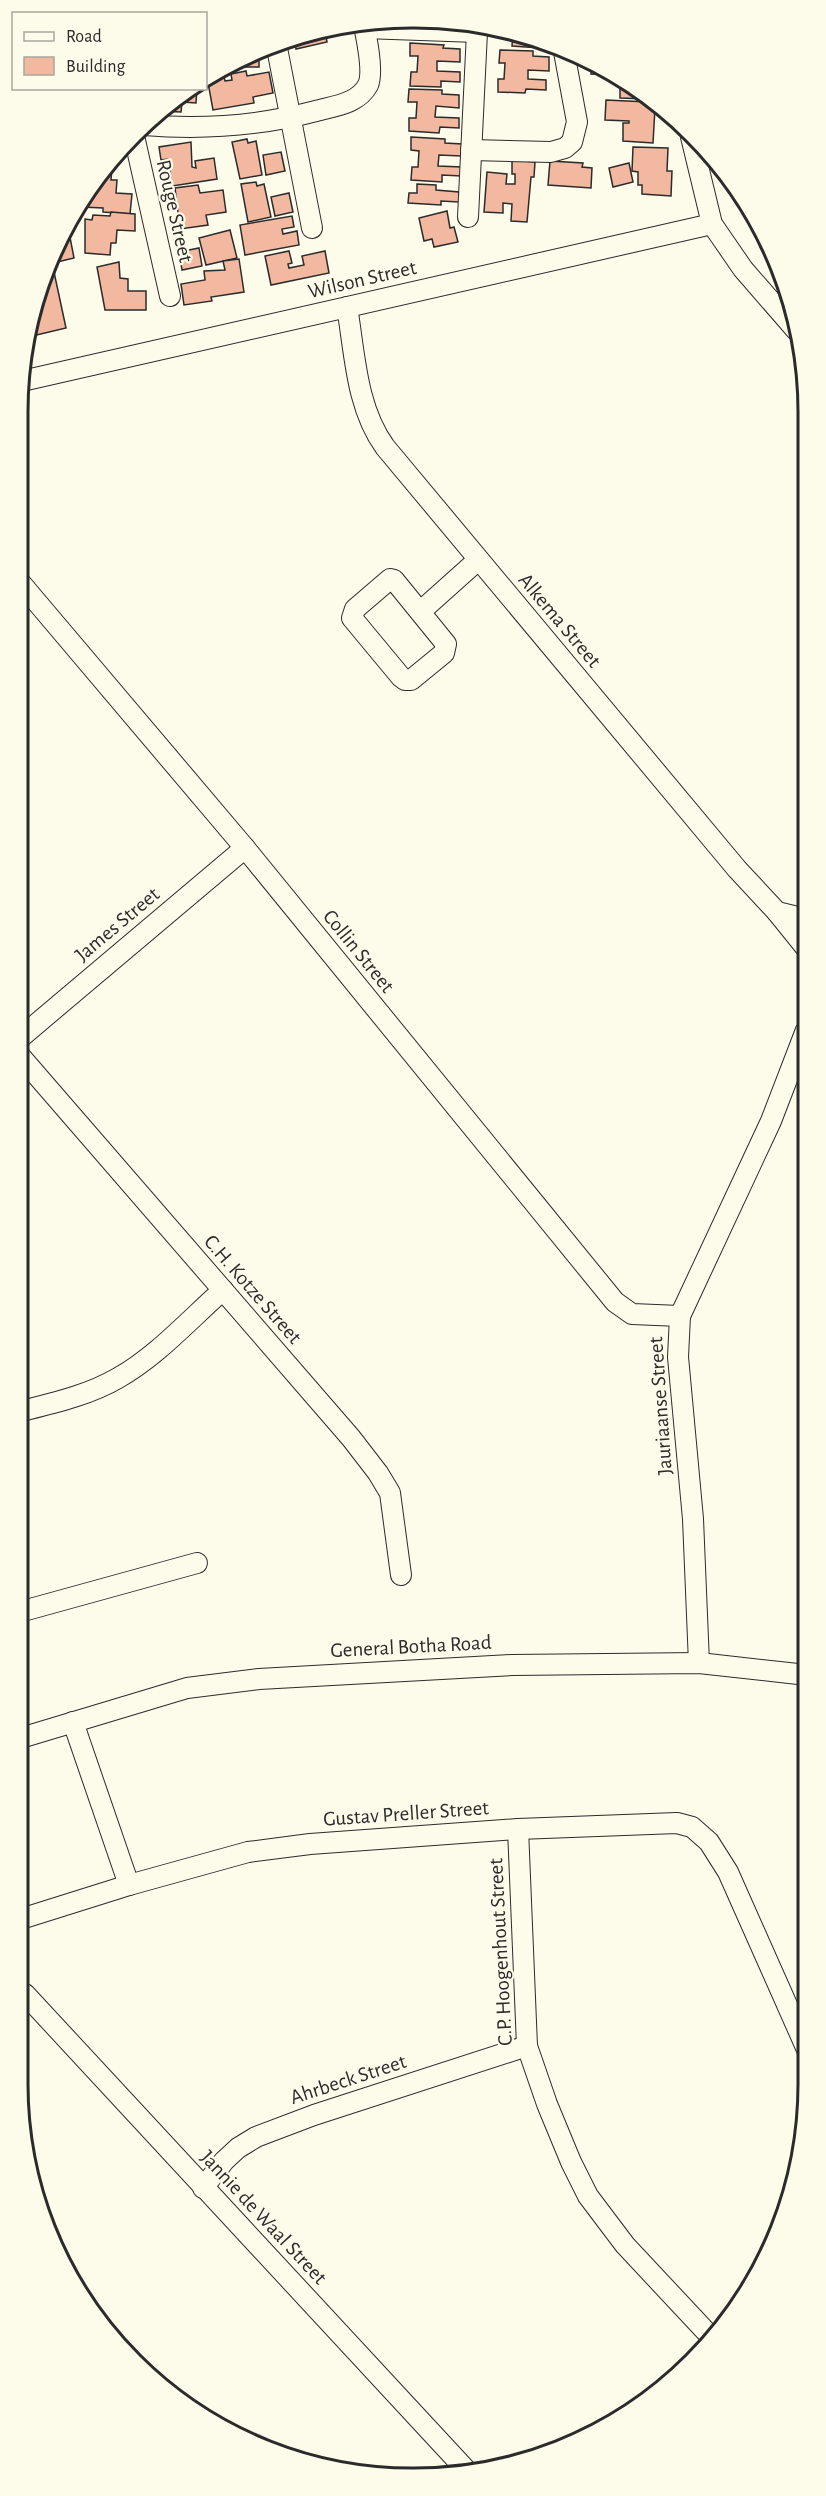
<svg xmlns="http://www.w3.org/2000/svg" width="826" height="2496" viewBox="0 0 826 2496" font-family="'Alegreya Sans',sans-serif">
	<rect width="100%" height="100%" fill="#fdfbea"/>
	<g fill="#f2b8a0" stroke="#2b2b2b" stroke-width="1.5">
		<path d="M343 26V28L325 31 327 42 296 49 294 37Z"/>
		<path d="M513 31 540 42V48L512 46Z"/>
		<path d="M410 43 444 45 443 48 460 49V62L437 61V71L460 72V82L441 81V87L410 86 411 72H417L418 56H410Z"/>
		<path d="M500 50 533 51V56L549 57V71L528 70V79L546 80V90L526 89 525 93 498 92V79H504L505 63H499Z"/>
		<path d="M249 56H259V67H241V59Z"/>
		<path d="M592 63 609 70V75L591 74Z"/>
		<path d="M246 71 247 76 269 72 273 93 253 97 254 103 213 110 207 77 223 73 225 81 232 80 231 74Z"/>
		<path d="M620 79 645 99 620 98Z"/>
		<path d="M191 88H197L196 103 182 102 181 112 160 111Z"/>
		<path d="M409 89 442 90V94L459 95V108L436 106 435 117 459 118V128L440 127 439 133 409 131V118H416L417 102H408Z"/>
		<path d="M606 100 648 102 655 108 653 143 623 141V123H629V121L605 120Z"/>
		<path d="M411 137 445 139V143L462 144 461 156 439 155 438 166 462 167 461 176 442 175V182L411 180 412 167H418L419 151 411 150Z"/>
		<path d="M247 139 248 143 256 141 262 175 240 179 232 142Z"/>
		<path d="M191 142 192 167 196 168 195 161 214 158 217 179 166 187 164 178 171 177 168 159 161 160 159 147Z"/>
		<path d="M633 147 668 148 667 171H672L671 196 642 194V185H638V172L632 171Z"/>
		<path d="M281 152 285 171 266 175 263 155Z"/>
		<path d="M512 160 535 162 534 177H531L527 222 511 221 512 204 503 203V213L484 212 487 172 507 174 506 184H515V174H512Z"/>
		<path d="M550 161 583 163 582 167 592 168 591 188 548 185Z"/>
		<path d="M629 163 633 182 613 187 609 168Z"/>
		<path d="M104 168H112L111 180H117L116 193 132 194 130 214 103 212V208L82 207 83 199Z"/>
		<path d="M256 182 257 186 264 184 271 217 248 222 241 184Z"/>
		<path d="M417 184 436 185V190L459 192V202L441 201V205L408 203 409 193H417Z"/>
		<path d="M198 185 200 193 223 190 226 212 206 215 208 225 180 229 175 188Z"/>
		<path d="M289 193 293 212 275 216 271 197Z"/>
		<path d="M447 211 450 228 454 227 458 242 434 247 432 239 424 241 419 218Z"/>
		<path d="M111 212 135 214V231L117 230 116 243H111L110 255 85 253V219L92 220 93 215 110 216Z"/>
		<path d="M292 216 294 227 282 229 283 234 297 231 299 245 245 255 240 225Z"/>
		<path d="M68 227 74 258 53 263 52 256 59 239 65 228Z"/>
		<path d="M230 230 237 258 206 265 199 238Z"/>
		<path d="M199 248 202 266 182 270 179 252Z"/>
		<path d="M289 251 292 263 288 264 289 268 304 265 302 256 325 251 329 273 271 285 265 256Z"/>
		<path d="M239 259 244 292 211 297 212 301 184 305 181 284 205 280 204 271 225 270 223 261Z"/>
		<path d="M119 262 120 278 128 279V291H146V310H105L97 267Z"/>
		<path d="M54 272 66 328 28 337 31 311 45 274Z"/>
	</g>
	<g fill="none" stroke-linecap="round" stroke-linejoin="round">
		<defs>
			<g id="minor">
				<path d="M364 28 477 32"/>
				<path d="M276 43 312 228"/>
				<path d="M144 125C204 130 259 126 316 111 334 106 358 104 368 85 374 72 366 35 363 21"/>
				<path d="M134 136 170 296"/>
				<path d="M691 137 712 224 743 269 796 330"/>
				<path d="M471 150 551 152 565 148 572 142 577 122 564 52"/>
				<path d="M468 217 477 32 483 26"/>
				<path d="M347 307C355 354 356 407 385 447L737 869 777 912 806 919"/>
				<path d="M22 381 712 224"/>
				<path d="M390 579 394 580 446 644 444 653 411 680H405L401 677 352 618 355 609Z"/>
				<path d="M19 581 245 848 615 1302 632 1314 680 1316"/>
				<path d="M421 611 478 560"/>
				<path d="M777 912 806 948"/>
				<path d="M21 1037 245 848"/>
				<path d="M21 1057 351 1438 378 1473 390 1493 401 1575"/>
				<path d="M22 1411C54 1403 89 1395 118 1378 157 1356 189 1320 223 1290"/>
				<path d="M23 1611 197 1563"/>
				<path d="M699 1663 693 1519 678 1357 680 1316 771 1121 806 1030"/>
				<path d="M73 1722 129 1885"/>
				<path d="M24 1737 187 1688 259 1679 512 1665 699 1663 807 1675"/>
				<path d="M518 1829 527 2046 547 2104 571 2162 588 2196 625 2245 712 2338"/>
				<path d="M24 1918 129 1885 248 1852 310 1844 518 1829 677 1823 692 1827 709 1842 728 1872 808 2052"/>
				<path d="M25 1994 468 2472"/>
				<path d="M203 2188 224 2161 238 2148 256 2137 314 2115 527 2046"/>
			</g>
		</defs>
		<use href="#minor" stroke="#2b2b2b" stroke-width="22"/>
		<use href="#minor" stroke="#fdfbea" stroke-width="20"/>
	</g>
	<g text-anchor="middle" stroke-width="4.5" stroke-linejoin="round" paint-order="stroke">
		<g font-size="21" fill="#2b2b2b" stroke="#fdfbea">
			<text transform="translate(175 211) rotate(77)" y="7">Rouge Street</text>
			<text transform="translate(362 279) rotate(-13)" y="7">Wilson Street</text>
			<text transform="translate(560 620) rotate(50)" y="7">Alkema Street</text>
			<text transform="translate(117 924) rotate(-40)" y="7">James Street</text>
			<text transform="translate(359 951) rotate(51)" y="7">Collin Street</text>
			<text transform="translate(253 1289) rotate(49)" y="7">C.H. Kotze Street</text>
			<text transform="translate(660 1406) rotate(-94)" y="7">Jauriaanse Street</text>
			<text transform="translate(411 1646) rotate(-3)" y="7">General Botha Road</text>
			<text transform="translate(406 1813) rotate(-4)" y="7">Gustav Preller Street</text>
			<text transform="translate(500 1952) rotate(-93)" y="7">C.P. Hoogenhout Street</text>
			<text transform="translate(348 2079) rotate(-18)" y="7">Ahrbeck Street</text>
			<text transform="translate(264 2217) rotate(47)" y="7">Jannie de Waal Street</text>
		</g>
	</g>
	<path d="M0 0H826V2496H0ZM412 28H414A384 384 0 0 1 798 412V2084A384 384 0 0 1 414 2468H412A384 384 0 0 1 28 2084V412A384 384 0 0 1 412 28Z" fill="#fdfbea" fill-rule="evenodd"/>
	<path fill="none" stroke="#2b2b2b" stroke-width="3" d="M412 28H414A384 384 0 0 1 798 412V2084A384 384 0 0 1 414 2468H412A384 384 0 0 1 28 2084V412A384 384 0 0 1 412 28Z"/>
	<rect x="12" y="12" width="195" height="78" fill="#fdfbea" stroke="#a9a89e" stroke-width="1.5"/>
	<rect x="24" y="32" width="30" height="9" fill="#fdfbea" stroke="#a9a89e" stroke-width="1.5"/>
	<text x="66" y="42" font-size="18" fill="#2b2b2b">Road</text>
	<rect x="24" y="57" width="30" height="18" fill="#f2b8a0" stroke="#a9a89e" stroke-width="1.5"/>
	<text x="66" y="72" font-size="18" fill="#2b2b2b">Building</text>
</svg>
